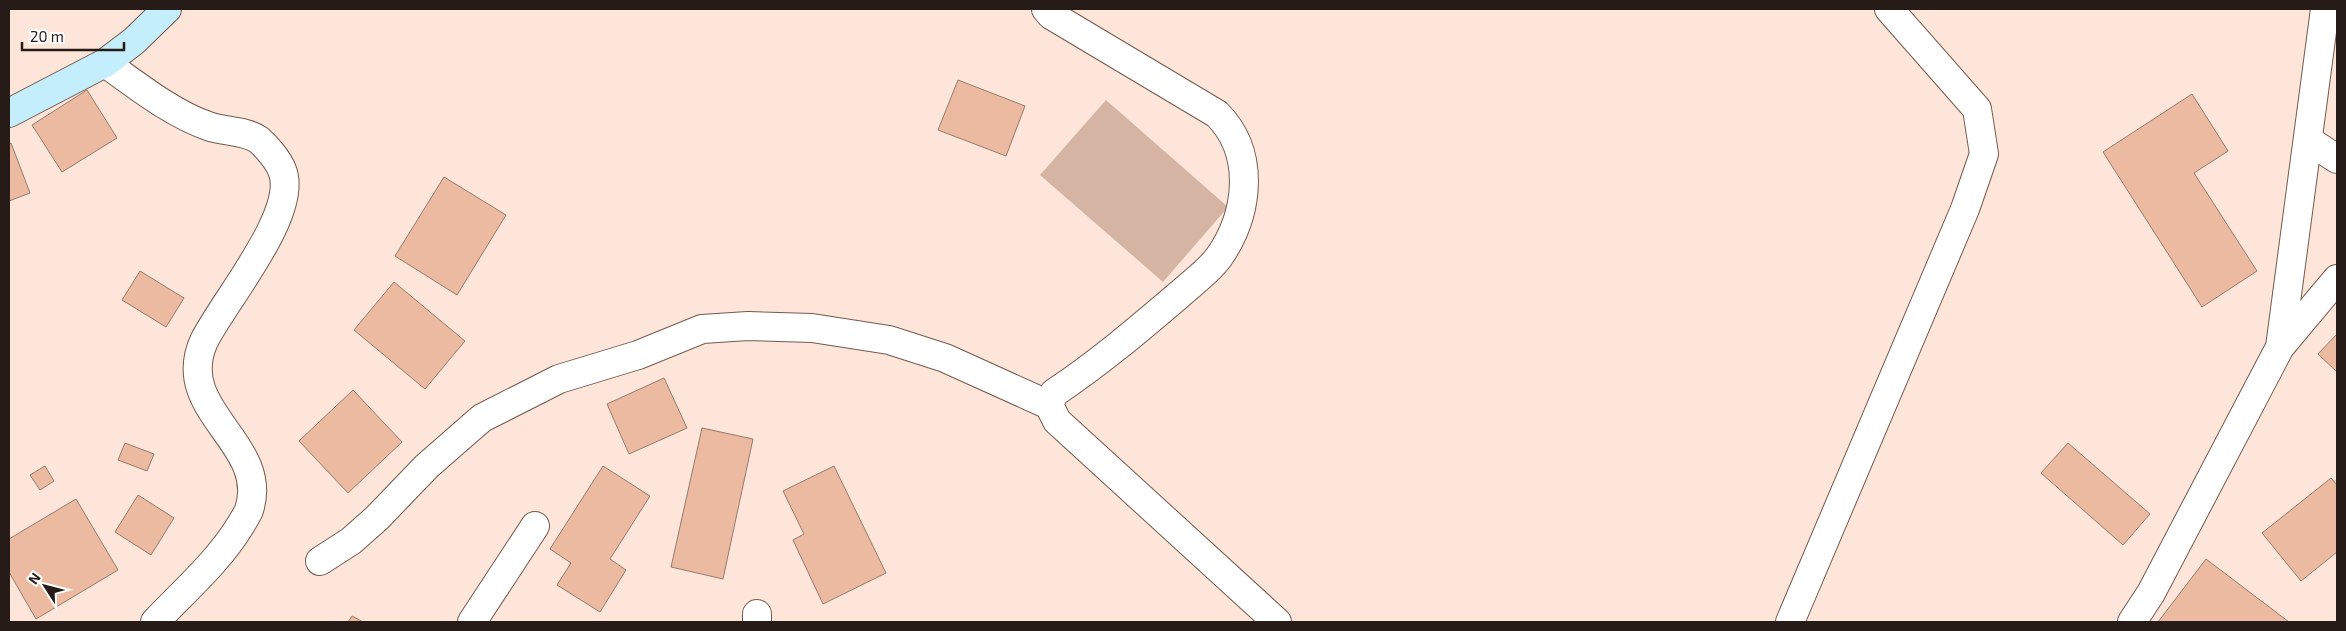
<svg xmlns="http://www.w3.org/2000/svg" width="2346" height="631" viewBox="0 0 2346 631" font-family="'Exo 2',sans-serif">
	<rect width="100%" height="100%" fill="#fee5d9"/>
	<path fill="#d5b4a4" d="M1106 100 1228 207 1163 282 1040 175Z"/>
	<g fill="#ecbaa1" stroke="#967b6d">
		<path d="M958 80 1025 106 1006 156 938 130Z"/>
		<path d="M87 90 117 138 62 172 32 125Z"/>
		<path d="M2192 94 2228 151 2194 173 2257 271 2202 307 2103 152Z"/>
		<path d="M11 143 30 193 9 201V144Z"/>
		<path d="M444 177 506 215 457 295 395 256Z"/>
		<path d="M140 271 184 298 166 327 122 300Z"/>
		<path d="M394 282 465 341 425 389 354 330Z"/>
		<path d="M2337 334V372L2318 354Z"/>
		<path d="M664 378 687 428 629 454 607 404Z"/>
		<path d="M353 390 402 442 348 493 299 441Z"/>
		<path d="M702 428 753 439 723 579 671 567Z"/>
		<path d="M125 443 154 454 147 471 118 460Z"/>
		<path d="M2068 443 2150 514 2123 545 2041 473Z"/>
		<path d="M45 466 54 481 40 490 30 475Z"/>
		<path d="M603 466 650 496 610 559 626 570 600 612 557 585 571 563 550 549Z"/>
		<path d="M834 466 886 573 823 604 793 540 804 534 783 491Z"/>
		<path d="M2331 478 2337 485V552L2301 581 2262 533Z"/>
		<path d="M138 495 174 518 151 555 115 532Z"/>
		<path d="M76 499 118 570 36 619 9 572V539Z"/>
		<path d="M2206 559 2289 622H2158Z"/>
		<path d="M352 616 363 622H348Z"/>
	</g>
	<g fill="none" stroke-linecap="round" stroke-linejoin="round">
		<defs>
			<g id="street">
				<path d="M1046 9 1051 15 1217 114C1256 153 1249 214 1219 257 1209 271 1192 283 1180 294 1139 329 1099 363 1054 393L1049 405 1057 421 1277 622"/>
				<path d="M105 63C138 86 171 113 208 126 224 132 245 130 259 140 267 147 278 160 282 170 300 212 223 302 204 341 172 411 271 443 249 510 247 515 243 521 240 526 218 562 184 591 155 622"/>
				<path d="M2308 140 2337 159"/>
				<path d="M2280 347 2337 279"/>
				<path d="M320 561 351 541 377 518 427 466 482 418 559 379 638 355 702 329 748 326 812 328 889 340 945 358 1049 405"/>
				<path d="M472 622 535 526"/>
				<path d="M757 622V614"/>
				<path d="M1790 622 1965 209 1984 154 1977 109 1889 9"/>
				<path d="M2132 622 2151 593 2280 347 2325 9"/>
			</g>
			<path id="secondary" d="M9 113 105 63 134 41 167 9"/>
		</defs>
		<use href="#street" stroke="#745a4d" stroke-width="30"/>
		<use href="#secondary" stroke="#745a4d" stroke-width="30"/>
		<use href="#street" stroke="#fff" stroke-width="28"/>
		<use href="#secondary" stroke="#c4eefb" stroke-width="28"/>
	</g>
	<rect width="2346" height="631" fill="none" stroke="#261b16" stroke-width="20"/>
	<g transform="translate(45 586) rotate(306)" stroke="#ffffff" stroke-width="4" paint-order="stroke">
	<path d="M0-4L9 19L0 12L-9 19Z" fill="#261b16"/>
	<text y="-8" font-size="14" font-weight="bold" text-anchor="middle" fill="#261b16">N</text>
	</g>
	<path d="M22 42v8h102v-8" fill="none" stroke="#261b16" stroke-width="2.5"/>
	<text x="30" y="42" font-size="15" fill="#261b16" stroke="#ffffff" stroke-width="4" paint-order="stroke">20 m</text>
</svg>
